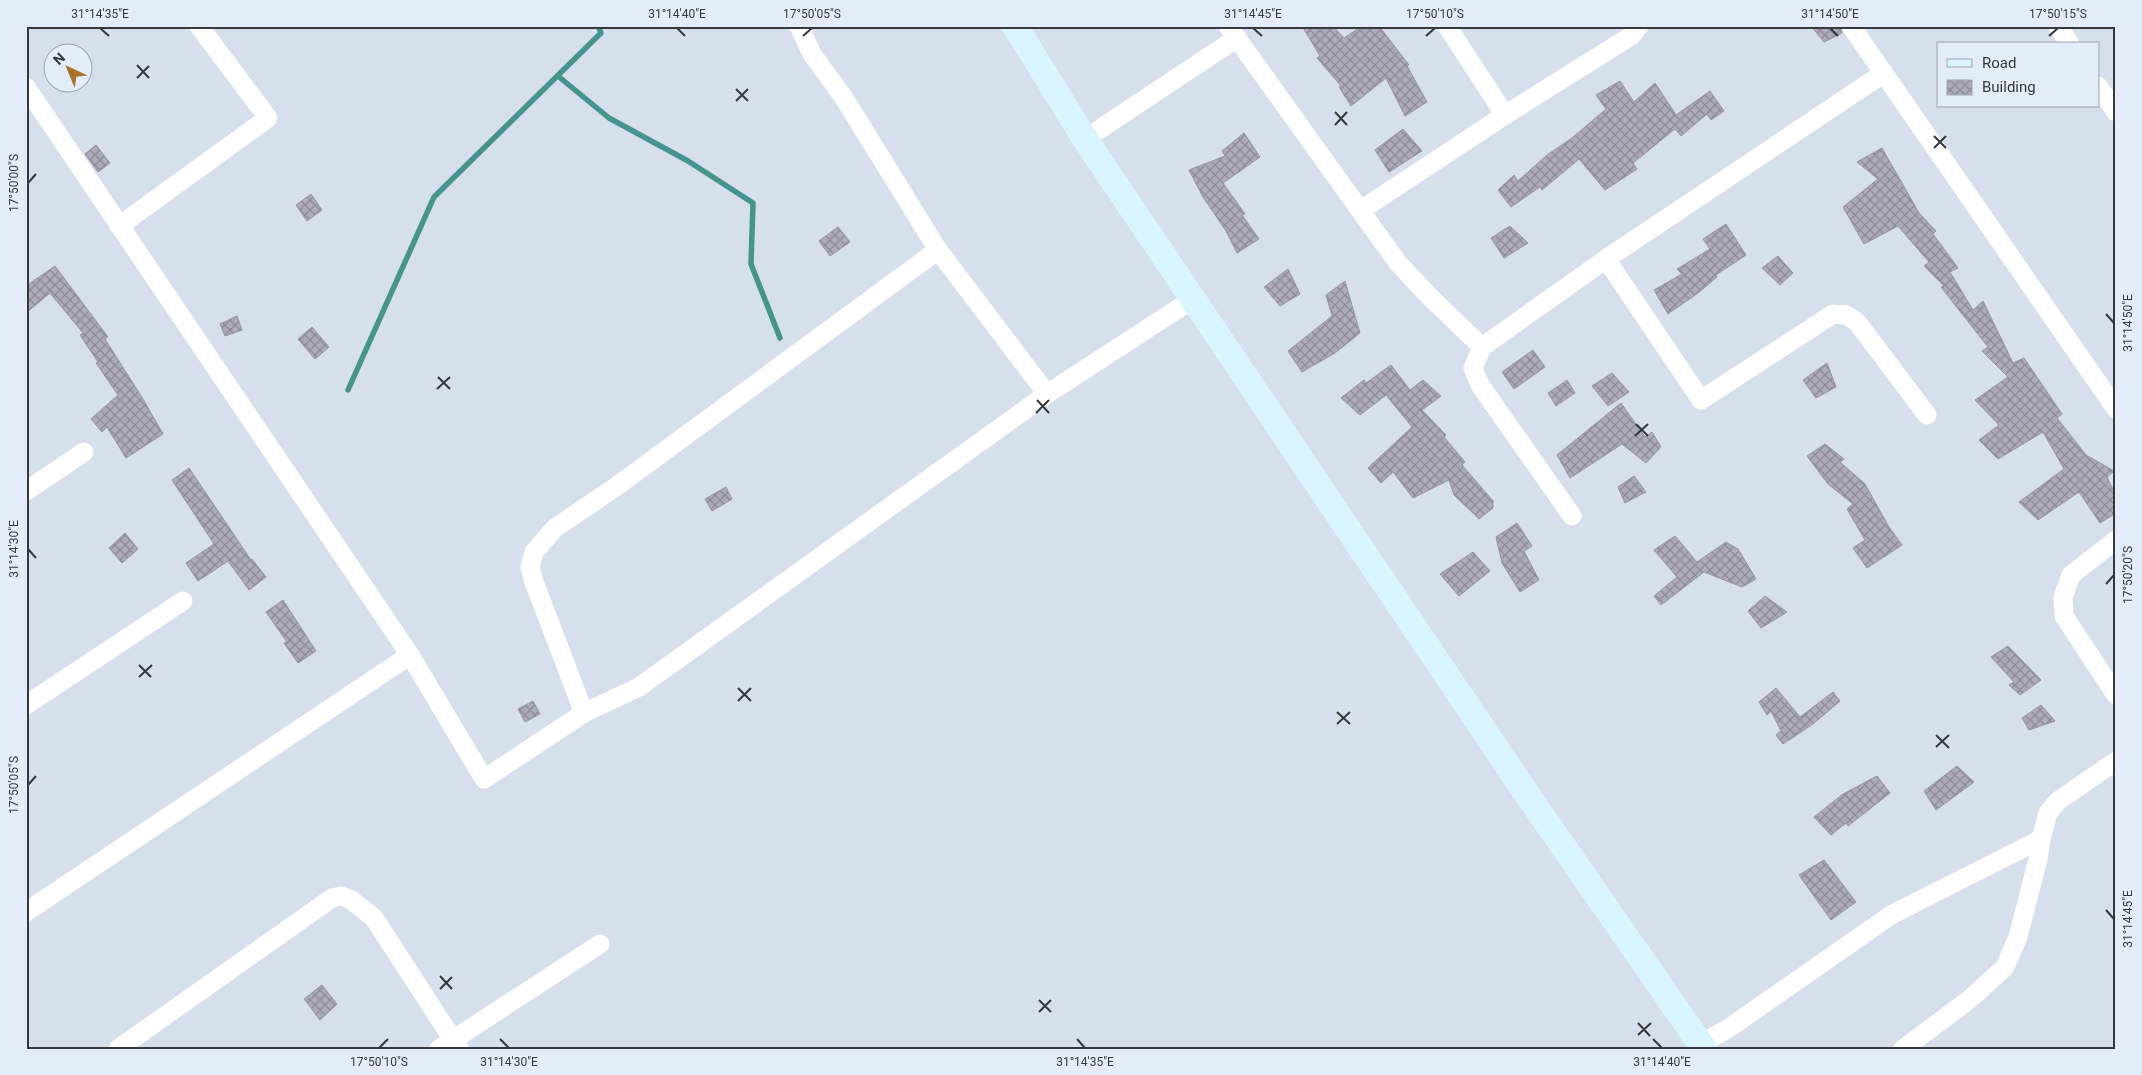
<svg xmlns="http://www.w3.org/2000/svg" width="2142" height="1075" viewBox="0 0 2142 1075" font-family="Roboto,sans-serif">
	<defs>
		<pattern id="building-cross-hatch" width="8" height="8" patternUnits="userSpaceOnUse" patternTransform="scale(1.25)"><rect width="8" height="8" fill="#adabb9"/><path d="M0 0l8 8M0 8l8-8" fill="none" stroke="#8e8c98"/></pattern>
	</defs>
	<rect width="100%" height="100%" fill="#d6dfec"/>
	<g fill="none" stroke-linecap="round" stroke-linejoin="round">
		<g stroke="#47938e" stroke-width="5.5">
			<path d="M558 76 609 118 688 161 753 203 751 264 780 338"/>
			<path d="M348 390 434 197 601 33 598 26"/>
		</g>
	</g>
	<g fill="url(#building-cross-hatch)" stroke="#9695a2">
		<path d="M1302 26H1333L1344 38 1362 26H1379L1409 65 1407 66 1427 102 1405 116 1386 78 1351 106 1339 87 1341 86 1317 58 1320 56Z"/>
		<path d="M1811 26H1840L1842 33 1824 42Z"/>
		<path d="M1620 81 1634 102 1655 83 1676 115 1710 91 1724 111 1711 120 1707 114 1681 136 1675 129 1633 163 1637 169 1605 190 1579 159 1542 190 1540 187 1511 207 1498 190 1514 175 1518 181 1547 155 1572 138 1606 109 1596 95Z"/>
		<path d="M1403 129 1422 151 1389 172 1375 150Z"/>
		<path d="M1244 133 1260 157 1223 183 1245 214 1242 215 1259 239 1237 253 1226 231 1203 197 1189 170 1225 156 1222 151Z"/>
		<path d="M96 145 110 163 98 172 85 154Z"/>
		<path d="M1882 148 1919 213 1936 231 1933 234 1958 268 1950 272 1973 310 1983 301 2013 363 2024 358 2062 414 2057 418 2086 455 2114 471 2107 477 2116 496V513L2100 523 2079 492 2038 520 2019 502 2064 469 2043 432 1998 459 1979 440 1999 425 1975 400 2008 377 1982 351 1988 347 1941 287 1944 286 1924 266 1929 262 1898 226 1864 244 1843 207 1878 179 1857 162Z"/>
		<path d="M311 194 322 210 307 221 296 205Z"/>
		<path d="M1726 224 1746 255 1716 275 1717 277 1698 293 1668 314 1654 290 1682 274 1677 269 1710 249 1703 239Z"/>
		<path d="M1510 226 1528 243 1504 258 1491 238Z"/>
		<path d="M838 227 850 242 830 256 819 241Z"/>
		<path d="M1778 256 1793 273 1780 285 1762 268Z"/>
		<path d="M55 266 108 337 105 339 143 399 163 434 126 458 107 427 102 432 91 419 118 395 96 363 98 362 80 335 83 333 50 293 26 313V286Z"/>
		<path d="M1288 269 1300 294 1280 306 1264 287Z"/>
		<path d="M1345 281 1360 333 1335 353 1302 372 1288 351 1332 316 1326 295Z"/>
		<path d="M237 316 242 330 225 336 220 324Z"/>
		<path d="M312 327 329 347 315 359 298 339Z"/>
		<path d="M1533 350 1545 367 1514 389 1502 372Z"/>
		<path d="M1827 363 1836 387 1816 398 1803 380Z"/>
		<path d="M1391 365 1410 390 1423 380 1441 396 1422 410 1446 435 1444 437 1465 462 1462 465 1493 501V508L1479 519 1454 495 1449 480 1413 498 1393 472 1381 483 1368 468 1412 427 1386 395 1360 415 1341 398 1364 380 1366 383Z"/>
		<path d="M1612 373 1629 392 1608 406 1592 386Z"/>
		<path d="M1567 380 1575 393 1556 406 1548 393Z"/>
		<path d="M1621 403 1645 437 1652 432 1661 447 1646 463 1622 444 1570 478 1557 455Z"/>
		<path d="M1825 444 1844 459 1840 462 1865 484 1889 527 1902 545 1867 568 1853 548 1865 540 1847 509 1853 504 1828 484 1807 456Z"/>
		<path d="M189 468 251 560 252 559 266 577 249 590 228 561 198 581 186 563 214 544 172 480Z"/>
		<path d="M1634 476 1646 492 1625 503 1618 487Z"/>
		<path d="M726 487 732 499 712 511 705 499Z"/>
		<path d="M1517 523 1532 546 1524 551 1539 580 1520 592 1502 563 1496 537Z"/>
		<path d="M125 533 138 549 122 563 109 548Z"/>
		<path d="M1675 536 1697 562 1726 542 1738 549 1756 579 1742 587 1704 572 1661 605 1654 596 1677 577 1654 550Z"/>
		<path d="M1473 552 1490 571 1459 596 1440 574Z"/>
		<path d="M1765 596 1787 612 1761 628 1748 611Z"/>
		<path d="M283 600 316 651 298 663 284 643 287 642 266 612Z"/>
		<path d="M2008 646 2041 680 2020 695 2009 685 2014 682 1991 657Z"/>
		<path d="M1776 688 1800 717 1833 692 1840 701 1813 724 1783 744 1776 735 1781 731 1771 711 1767 715 1759 702Z"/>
		<path d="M533 701 540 714 525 722 518 709Z"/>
		<path d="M2041 705 2055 721 2029 730 2022 718Z"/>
		<path d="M1957 766 1974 782 1936 810 1924 791Z"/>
		<path d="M1877 776 1890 793 1848 826 1846 823 1831 835 1814 817 1843 794Z"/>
		<path d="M1824 860 1856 902 1831 920 1799 875Z"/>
		<path d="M322 985 337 1004 320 1020 304 999Z"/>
	</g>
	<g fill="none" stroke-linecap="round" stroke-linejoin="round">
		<g stroke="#fff" stroke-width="19">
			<path d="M799 26 812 54 844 98 938 250 1047 394"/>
			<path d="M1228 26 1398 263 1431 298 1482 347 1473 368 1480 385 1572 516"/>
			<path d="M1447 26 1505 115"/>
			<path d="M1851 26 2116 409"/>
			<path d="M2058 26 2070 44"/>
			<path d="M2098 86 2116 112"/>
			<path d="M26 87 410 655 484 779 584 713 639 687 1047 394 1193 299"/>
			<path d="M1085 139 1237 38"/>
			<path d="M1361 210 1505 115 1631 36 1639 26"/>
			<path d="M119 226 268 118 199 26"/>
			<path d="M1606 259 1701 400 1833 314 1846 315 1857 322 1927 415"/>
			<path d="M1482 347 1606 259 1884 73"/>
			<path d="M26 491 84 452"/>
			<path d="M2116 540 2071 575 2063 597 2064 616 2116 695"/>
			<path d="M26 705 183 601"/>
			<path d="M584 713 534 582 530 567 534 552 555 528 617 486 938 250"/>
			<path d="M26 912 410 655"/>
			<path d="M1701 1044 1729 1028 1891 915 2041 839"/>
			<path d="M118 1049 332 898 341 896 350 899 374 918 459 1049"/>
			<path d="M439 1049 600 944"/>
			<path d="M1903 1049 1970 999 2005 967 2018 937 2038 859 2041 839 2048 813 2058 801 2116 761"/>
		</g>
		<path stroke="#d9f5ff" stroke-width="26" d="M1015 26 1085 139 1522 787 1704 1049"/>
	</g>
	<path fill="none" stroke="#35393e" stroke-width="2" d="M100 28 109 36M677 28 685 36M1253 28 1262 36M1830 28 1838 36M803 36 812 28M1426 36 1435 28M2049 36 2058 28M137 65 149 78M137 78 149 66M736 89 748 101M736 101 748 89M1335 112 1347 125M1335 125 1347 112M1934 136 1946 148M1934 148 1946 136M28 183 36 174M2106 314 2114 323M438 377 450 389M437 389 450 377M1037 400 1049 413M1036 413 1049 400M1636 424 1648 436M1635 436 1648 424M28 549 36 558M2106 584 2114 575M139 665 151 677M139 677 152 665M738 688 751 701M738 701 751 688M1337 712 1350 724M1337 724 1350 712M1936 735 1949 748M1936 747 1949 735M28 785 36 776M2106 910 2114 919M440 976 452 989M440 989 452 977M1039 1000 1051 1012M1039 1012 1051 1000M1638 1023 1650 1036M1638 1035 1651 1023M500 1039 509 1048M1077 1039 1085 1048M1653 1039 1662 1048M379 1048 388 1039"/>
	<rect width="2142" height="1075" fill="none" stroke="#e3ecf9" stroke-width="55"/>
	<rect x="1937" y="42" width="162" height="65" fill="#e3ecf9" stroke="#9da4ae"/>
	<rect x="1947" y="59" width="25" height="8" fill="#d9f5ff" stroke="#9da4ae"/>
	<text x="1982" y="68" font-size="15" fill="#35393e">Road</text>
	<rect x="1947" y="80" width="25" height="15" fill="url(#building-cross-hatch)" stroke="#9da4ae"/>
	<text x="1982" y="92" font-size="15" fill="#35393e">Building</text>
	<g transform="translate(68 68) rotate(316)"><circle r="24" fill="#e3ecf9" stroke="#9da4ae"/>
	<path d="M0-4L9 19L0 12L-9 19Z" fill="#a8732c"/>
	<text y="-8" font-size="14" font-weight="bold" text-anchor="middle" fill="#35393e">N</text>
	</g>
	<rect x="28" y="28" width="2086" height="1020" fill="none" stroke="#35393e" stroke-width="2"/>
	<g font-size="12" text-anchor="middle" fill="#35393e">
		<text x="100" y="18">31°14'35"E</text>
		<text x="677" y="18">31°14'40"E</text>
		<text x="812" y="18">17°50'05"S</text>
		<text x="1253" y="18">31°14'45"E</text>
		<text x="1435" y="18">17°50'10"S</text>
		<text x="1830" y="18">31°14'50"E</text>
		<text x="2058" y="18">17°50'15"S</text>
		<text transform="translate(14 183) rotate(-90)" y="4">17°50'00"S</text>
		<text transform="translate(2128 323) rotate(-90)" y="4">31°14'50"E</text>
		<text transform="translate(14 549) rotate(-90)" y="4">31°14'30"E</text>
		<text transform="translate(2128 575) rotate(-90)" y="4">17°50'20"S</text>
		<text transform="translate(14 785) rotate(-90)" y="4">17°50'05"S</text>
		<text transform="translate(2128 919) rotate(-90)" y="4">31°14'45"E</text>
		<text x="379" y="1066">17°50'10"S</text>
		<text x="509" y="1066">31°14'30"E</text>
		<text x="1085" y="1066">31°14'35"E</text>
		<text x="1662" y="1066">31°14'40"E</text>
	</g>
</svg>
